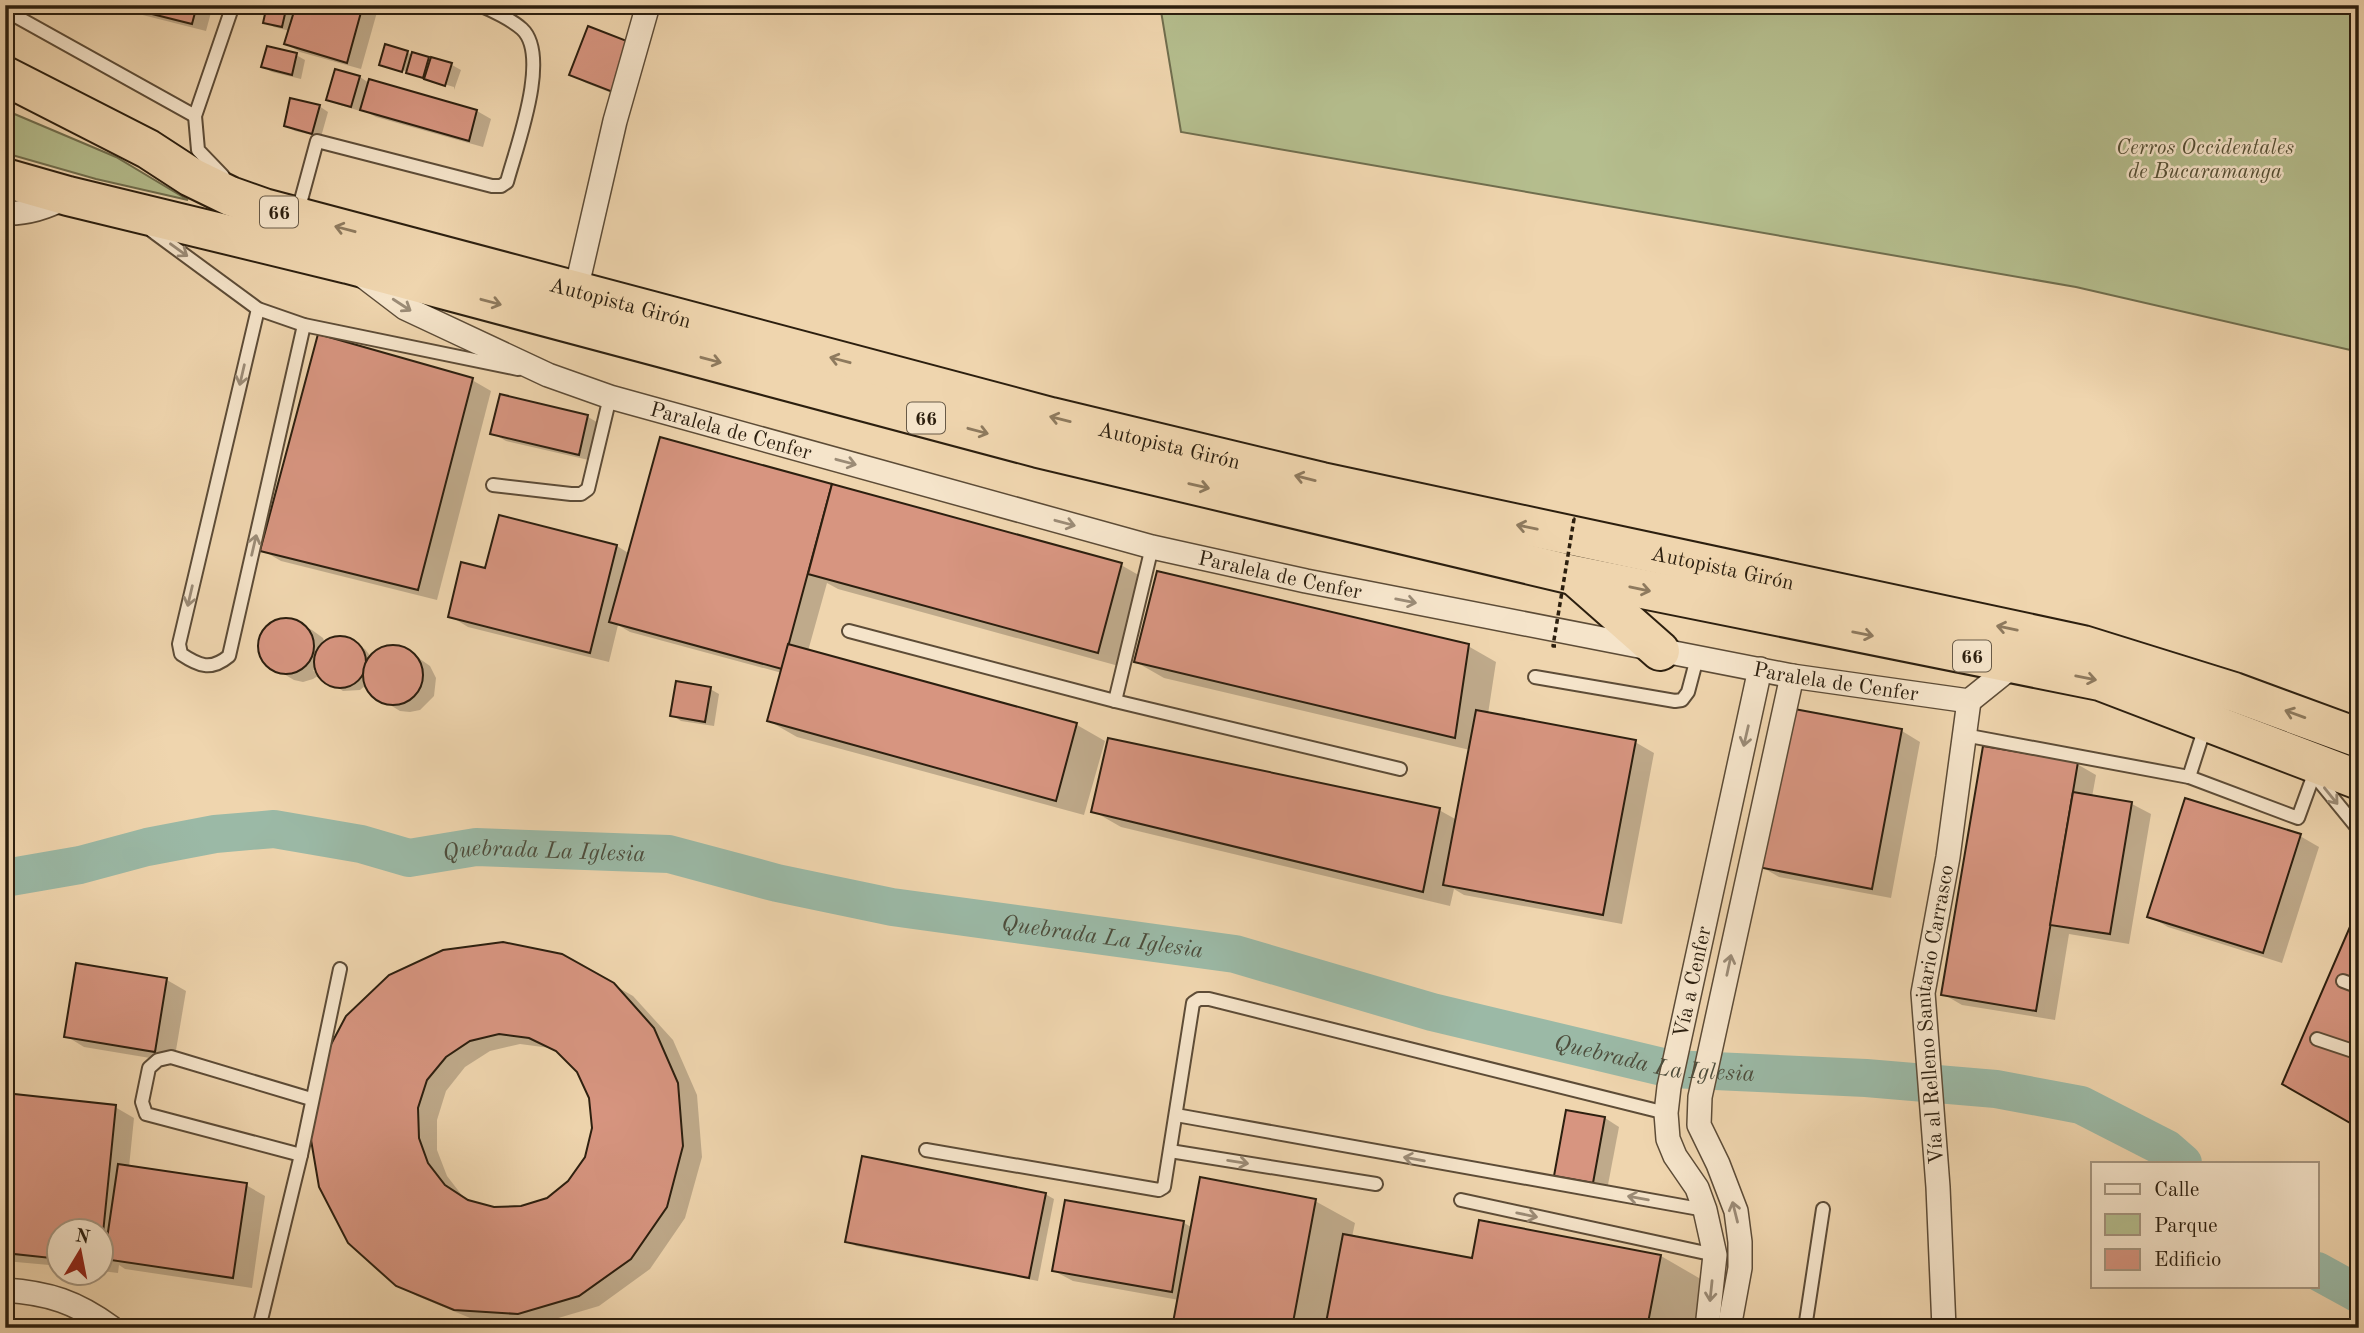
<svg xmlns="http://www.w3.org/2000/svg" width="2364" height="1333" viewBox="0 0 2364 1333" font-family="'Old Standard TT',serif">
	<rect width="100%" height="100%" fill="#efd5ae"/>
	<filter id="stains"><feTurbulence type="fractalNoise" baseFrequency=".00286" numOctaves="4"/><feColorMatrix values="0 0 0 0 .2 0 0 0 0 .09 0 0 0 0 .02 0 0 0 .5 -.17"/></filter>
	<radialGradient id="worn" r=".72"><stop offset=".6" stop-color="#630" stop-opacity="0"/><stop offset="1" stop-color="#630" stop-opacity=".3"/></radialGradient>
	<g fill="#b5be8e" stroke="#706e4e" stroke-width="2">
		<path d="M1160 5H2359V352L2076 287 1181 132Z"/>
		<path d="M5 110 116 157 188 200 96 179 5 153Z"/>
	</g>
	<g fill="#0003" fill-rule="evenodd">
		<path d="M103 5H213L206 31Z"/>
		<path d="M269 5H379L361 69 300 52 286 44 290 31 274 27 265 22Z"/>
		<path d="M589 29 632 101 586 83 572 75Z"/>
		<path d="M407 53 452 65 461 70 454 90V87L433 81V83L406 71 385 66Z"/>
		<path d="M296 55 305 60 301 79 272 72 263 67Z"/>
		<path d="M337 71 360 77 369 83 370 81 477 111 491 119 483 147 376 117 361 109 360 111 337 104 328 99Z"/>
		<path d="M319 106 328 112 321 137 295 131 286 126Z"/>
		<path d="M472 380 491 391 437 600 281 561 262 550Z"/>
		<path d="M501 396 588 417 602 425 593 461 506 441 492 433Z"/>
		<path d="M661 439 1121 565 1149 581 1126 668 838 589 827 583 808 651 1077 725 1105 741 1084 815 797 737 769 721 782 673 630 632 618 625 609 662 468 627 450 616 486 570 617 546 630 554Z"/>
		<path d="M290 620 312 630 323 638 325 644 343 638 365 649 371 657 383 648 396 647 410 652 430 666 436 678 434 696 420 710 410 712 400 711 372 694 367 684 360 690 343 691 319 675V670H313L318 676 313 679 303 682 294 680 267 664 260 651V644L264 631 272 623Z"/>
		<path d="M1468 646 1496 662 1488 714 1635 742 1654 753 1622 924 1464 895 1454 889 1450 906 1121 827 1093 811 1439 810 1457 820 1470 750 1164 678 1136 662Z"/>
		<path d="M710 689 719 694 714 726 681 721 672 715Z"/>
		<path d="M1790 710 1902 731 1920 742 1891 898 1779 877 1760 866Z"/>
		<path d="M2077 764 2096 775 2092 797 2132 804 2151 814 2129 944 2069 934 2055 1020 1962 1005 1943 994Z"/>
		<path d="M2300 836 2319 847 2282 963 2168 927 2149 916Z"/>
		<path d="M561 955 633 996 673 1040 697 1095 702 1157 685 1218 650 1269 599 1306 538 1324 475 1320 417 1296 397 1284 310 1128ZM520 1044 550 1048 560 1053 578 1071 591 1098 594 1128 587 1157 570 1182 547 1199 521 1208 494 1209 472 1203 464 1198 447 1176 437 1150V1120L446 1091 465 1067 490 1051Z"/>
		<path d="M77 965 167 980 186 991 174 1062 84 1047 66 1036Z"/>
		<path d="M5 1095 115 1107 134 1118 129 1167 246 1185 265 1196 252 1288 125 1269 119 1265 118 1273 102 1271V1232H60V1266L5 1261Z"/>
		<path d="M1605 1118 1619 1127 1607 1190 1570 1183 1556 1175Z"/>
		<path d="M1045 1194 1054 1199 1038 1281 856 1246 847 1241Z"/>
		<path d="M1315 1201 1355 1223 1352 1237 1473 1260 1481 1222 1661 1256 1711 1285 1703 1328H1174L1179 1300 1073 1281 1054 1271 1066 1202 1184 1223 1193 1228Z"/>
	</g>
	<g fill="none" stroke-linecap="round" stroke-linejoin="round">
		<g stroke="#9bb9a6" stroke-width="38">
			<path id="s1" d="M5 878 80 865 147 847 215 834 274 829 361 844 409 858 476 847 669 854 777 883 892 907 1235 954 1432 1012 1671 1069 1866 1078 1996 1089 2081 1105 2167 1149 2183 1163"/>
			<path d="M2317 1271 2359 1294"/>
		</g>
	</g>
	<g fill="#d79580" stroke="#2c1f0f" stroke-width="2" fill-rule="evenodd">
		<path d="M116 5H197L192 24Z"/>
		<path d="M267 5H287L282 27 263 23Z"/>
		<path d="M296 5H363L347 63 284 44Z"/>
		<path d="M588 26 632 43 618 94 569 75Z"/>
		<path d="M385 44 408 51 402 72 379 65Z"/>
		<path d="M267 46 297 53 292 75 261 67Z"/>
		<path d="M412 52 429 57 423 78 406 73Z"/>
		<path d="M431 57 452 63 445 86 424 79Z"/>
		<path d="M335 69 360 76 351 107 326 100Z"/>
		<path d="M369 79 477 110 469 141 360 110Z"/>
		<path d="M290 98 320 105 312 134 284 126Z"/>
		<path d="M318 334 473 378 418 590 260 551Z"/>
		<path d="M500 394 588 415 579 455 490 434Z"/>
		<path d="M660 437 832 484 782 669 609 622Z"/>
		<path d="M832 484 1122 563 1098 653 808 574Z"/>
		<path d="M499 515 617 545 590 653 448 617 461 562 485 568Z"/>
		<path d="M1157 571 1469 644 1455 738 1134 662Z"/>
		<circle cx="286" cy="646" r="28"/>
		<circle cx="340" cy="662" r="26"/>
		<path d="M788 644 1077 723 1056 801 767 721Z"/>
		<circle cx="393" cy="675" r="30"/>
		<path d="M676 681 711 687 705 722 670 716Z"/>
		<path d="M1789 708 1902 729 1872 889 1758 867Z"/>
		<path d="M1476 710 1636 740 1603 915 1443 885Z"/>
		<path d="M1108 738 1440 808 1423 892 1091 812Z"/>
		<path d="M1983 746 2078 762 2036 1011 1941 995Z"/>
		<path d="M2073 792 2132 802 2110 934 2050 925Z"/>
		<path d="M2185 798 2301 834 2263 953 2147 917Z"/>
		<path d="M2359 906V1128L2282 1084Z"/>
		<path d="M503 942 562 954 614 983 654 1028 678 1083 683 1146 667 1207 631 1259 579 1296 518 1314 454 1310 396 1286 348 1243 319 1187 309 1128 318 1069 346 1016 389 975 443 950ZM499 1034 529 1038 556 1051 577 1072 589 1098 592 1128 585 1157 568 1181 547 1198 521 1206 494 1207 468 1200 445 1185 428 1163 419 1138 418 1108 427 1080 446 1057 470 1041Z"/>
		<path d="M76 963 167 978 155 1052 64 1037Z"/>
		<path d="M5 1093 116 1105 102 1243V1232H60V1259L5 1253Z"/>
		<path d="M1566 1110 1605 1117 1593 1183 1554 1176Z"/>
		<path d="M862 1156 1046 1193 1029 1278 845 1242Z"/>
		<path d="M118 1164 247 1183 233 1278 104 1259Z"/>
		<path d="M1200 1177 1316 1199 1292 1328H1172Z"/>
		<path d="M1065 1200 1184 1221 1172 1292 1052 1271Z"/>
		<path d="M1479 1220 1661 1255 1647 1328H1325L1343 1234 1472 1258Z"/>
	</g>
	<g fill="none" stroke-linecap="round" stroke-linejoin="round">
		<defs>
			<g id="service">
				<path d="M10 13 195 116"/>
				<path d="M223 176 198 150 195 116 233 5"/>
				<path d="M298 211 317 141 492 186H501L507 182C516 148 551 56 522 29 512 20 492 10 479 5"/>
				<path d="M152 231 258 309 304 325 518 369"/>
				<path d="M258 309 179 644 181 654C199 666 211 671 229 656L304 325"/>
				<path d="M493 485 571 494H581L588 489 610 397"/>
				<path d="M849 631 1115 701 1152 547"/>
				<path d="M1535 677 1675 701 1682 700 1688 692 1697 658"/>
				<path d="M1115 701 1400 769"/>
				<path d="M1964 735 2189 777 2298 818 2314 774"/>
				<path d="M2315 776 2359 830"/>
				<path d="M2189 777 2206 724"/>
				<path d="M2343 981 2359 987"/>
				<path d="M2317 1039 2359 1053"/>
				<path d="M1176 1115 1705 1210"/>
				<path d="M926 1150 1159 1190 1164 1187 1193 1003 1199 999H1209L1666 1113"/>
				<path d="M1170 1151 1376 1184"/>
				<path d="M301 1155 146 1114 142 1102 149 1068 158 1060 171 1057 311 1099"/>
				<path d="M1461 1200 1715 1255"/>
				<path d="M259 1328 301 1155 340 969"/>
				<path d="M1805 1328 1823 1209"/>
			</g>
			<g id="minor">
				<path d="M5 213C28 214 48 207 68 196"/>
				<path id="s2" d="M363 276 405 308 548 375 610 397 1152 547 1306 581 1792 676 1969 701 2015 664"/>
				<path d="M576 290 615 121 648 5"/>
				<path d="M5 1290C49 1293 76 1302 112 1328"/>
				<path id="s3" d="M1707 1328 1715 1255 1705 1210 1697 1188 1675 1156 1668 1139 1666 1113 1669 1087 1760 669"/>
				<path d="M1729 1328 1740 1268V1242L1736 1211 1718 1164 1699 1125 1700 1097 1792 676"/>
				<path id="s4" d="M1944 1328 1938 1187 1923 993 1948 857 1969 701"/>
			</g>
			<g id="trunk">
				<path id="s5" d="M5 76 148 149 191 177 230 196 264 208 1051 417 1322 482 2083 645 2234 692 2359 738"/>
				<path d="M5 178 68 196 348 264 1038 448 1573 575 2100 681 2359 780"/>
				<path d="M1575 576 1660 651"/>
			</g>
		</defs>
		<use href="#service" stroke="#5d4c37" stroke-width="16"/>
		<use href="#minor" stroke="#5d4c37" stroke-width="26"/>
		<use href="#trunk" stroke="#2c1f0f" stroke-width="42"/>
		<use href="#service" stroke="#f5e4ca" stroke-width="12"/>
		<use href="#minor" stroke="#f5e4ca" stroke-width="23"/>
		<use href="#trunk" stroke="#efd5ae" stroke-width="38"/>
		<path stroke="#2c1f0f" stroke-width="3.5" stroke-dasharray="5 3.5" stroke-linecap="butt" d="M1556 646H1553L1574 519 1570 518"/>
	</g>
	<defs><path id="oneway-shaft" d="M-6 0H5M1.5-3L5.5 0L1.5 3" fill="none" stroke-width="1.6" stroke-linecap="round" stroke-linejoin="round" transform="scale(1.75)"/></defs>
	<g stroke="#8e7a5e">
		<use href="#oneway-shaft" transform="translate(345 229) rotate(-165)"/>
		<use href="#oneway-shaft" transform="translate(491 302) rotate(15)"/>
		<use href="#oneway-shaft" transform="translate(711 360) rotate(15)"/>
		<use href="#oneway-shaft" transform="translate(840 360) rotate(-165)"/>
		<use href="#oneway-shaft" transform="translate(1060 419) rotate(-166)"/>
		<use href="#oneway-shaft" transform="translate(978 431) rotate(15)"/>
		<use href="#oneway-shaft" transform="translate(1305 478) rotate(-166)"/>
		<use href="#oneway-shaft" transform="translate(1199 486) rotate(13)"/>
		<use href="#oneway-shaft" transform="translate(1527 527) rotate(-168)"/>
		<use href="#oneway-shaft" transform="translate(1640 589) rotate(12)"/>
		<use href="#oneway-shaft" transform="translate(2007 628) rotate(-168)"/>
		<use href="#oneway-shaft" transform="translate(1863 634) rotate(11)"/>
		<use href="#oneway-shaft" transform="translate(2086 678) rotate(11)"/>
		<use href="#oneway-shaft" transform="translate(2295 714) rotate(-160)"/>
	</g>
	<g stroke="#9b8b76">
		<use href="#oneway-shaft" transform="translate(179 250) rotate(36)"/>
		<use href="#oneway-shaft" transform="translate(402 305) rotate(33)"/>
		<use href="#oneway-shaft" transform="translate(242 375) rotate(103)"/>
		<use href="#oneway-shaft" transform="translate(846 462) rotate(15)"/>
		<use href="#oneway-shaft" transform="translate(1065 523) rotate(15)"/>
		<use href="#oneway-shaft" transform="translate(254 545) rotate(-77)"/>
		<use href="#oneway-shaft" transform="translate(190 596) rotate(103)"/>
		<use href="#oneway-shaft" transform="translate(1406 601) rotate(11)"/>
		<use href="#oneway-shaft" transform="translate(1746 736) rotate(103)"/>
		<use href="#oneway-shaft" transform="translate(2331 796) rotate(51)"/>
		<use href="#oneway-shaft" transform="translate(1729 965) rotate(-78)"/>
		<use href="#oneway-shaft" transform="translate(1414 1159) rotate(-170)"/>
		<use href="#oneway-shaft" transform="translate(1238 1162) rotate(9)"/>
		<use href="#oneway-shaft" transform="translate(1638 1198) rotate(-170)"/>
		<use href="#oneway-shaft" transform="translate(1735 1212) rotate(-104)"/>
		<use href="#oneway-shaft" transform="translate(1527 1215) rotate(12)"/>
		<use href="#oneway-shaft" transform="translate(1711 1291) rotate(96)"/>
	</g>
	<g text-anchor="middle" stroke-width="5" stroke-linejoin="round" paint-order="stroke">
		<g fill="#f5e4ca" stroke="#685a47" stroke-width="2">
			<rect x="260" y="196.5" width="38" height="31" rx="5"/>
			<rect x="907" y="402.5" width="38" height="31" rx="5"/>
			<rect x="1953" y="640.5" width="38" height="31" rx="5"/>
		</g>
		<g font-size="19" font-weight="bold" fill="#2c1f0f">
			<text x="279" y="219">66</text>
			<text x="926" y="425">66</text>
			<text x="1972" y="663">66</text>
		</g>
		<g font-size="21" font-style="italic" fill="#554f35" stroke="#f5e4ca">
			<text x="2205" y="154">Cerros Occidentales<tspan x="2205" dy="24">de Bucaramanga</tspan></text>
		</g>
		<g font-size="21" fill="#2c1f0f" stroke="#f5e4ca">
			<text dy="7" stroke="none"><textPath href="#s5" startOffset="660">Autopista Girón</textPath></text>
			<text dy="7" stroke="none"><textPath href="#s2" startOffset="402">Paralela de Cenfer</textPath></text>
			<text dy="7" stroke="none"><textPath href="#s5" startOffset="1227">Autopista Girón</textPath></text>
			<text dy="7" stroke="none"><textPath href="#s5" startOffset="1794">Autopista Girón</textPath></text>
			<text dy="7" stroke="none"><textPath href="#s2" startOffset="970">Paralela de Cenfer</textPath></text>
			<text dy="7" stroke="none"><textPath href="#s2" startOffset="1536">Paralela de Cenfer</textPath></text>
			<text dy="7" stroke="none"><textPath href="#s3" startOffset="360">Vía a Cenfer</textPath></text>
			<text dy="7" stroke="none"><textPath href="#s4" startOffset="315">Vía al Relleno Sanitario Carrasco</textPath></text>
		</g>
		<g font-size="23" font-style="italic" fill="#4d4d3c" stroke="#f5e4ca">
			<text dy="8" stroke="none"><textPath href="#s1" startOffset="548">Quebrada La Iglesia</textPath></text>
			<text dy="8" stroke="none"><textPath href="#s1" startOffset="1115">Quebrada La Iglesia</textPath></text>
			<text dy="8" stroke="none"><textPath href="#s1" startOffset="1682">Quebrada La Iglesia</textPath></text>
		</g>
	</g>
	<rect width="2364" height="1333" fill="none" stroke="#efd5ae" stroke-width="28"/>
	<rect x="7" y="7" width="2350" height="1319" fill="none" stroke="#2c1f0f" stroke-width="3.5"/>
	<rect x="14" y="14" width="2336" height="1305" fill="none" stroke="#2c1f0f" stroke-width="2"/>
	<rect x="2091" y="1162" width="228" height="126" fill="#f5e4ca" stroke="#a5957f" stroke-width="2"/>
	<rect x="2105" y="1184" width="35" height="10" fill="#f5e4ca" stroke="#a5957f" stroke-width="2"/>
	<text x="2154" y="1196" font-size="21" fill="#2c1f0f">Calle</text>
	<rect x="2105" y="1214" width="35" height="21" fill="#b5be8e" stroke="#a5957f" stroke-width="2"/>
	<text x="2154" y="1232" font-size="21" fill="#2c1f0f">Parque</text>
	<rect x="2105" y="1249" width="35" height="21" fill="#d79580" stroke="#a5957f" stroke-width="2"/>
	<text x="2154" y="1266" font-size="21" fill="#2c1f0f">Edificio</text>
	<g transform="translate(80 1252) rotate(10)"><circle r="33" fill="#f5e4ca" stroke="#a5957f" stroke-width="2"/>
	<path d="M0-5L12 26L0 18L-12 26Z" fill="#8f2418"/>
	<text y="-10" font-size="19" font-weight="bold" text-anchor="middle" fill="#2c1f0f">N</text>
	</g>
	<rect width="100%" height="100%" filter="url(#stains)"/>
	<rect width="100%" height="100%" fill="url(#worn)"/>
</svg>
